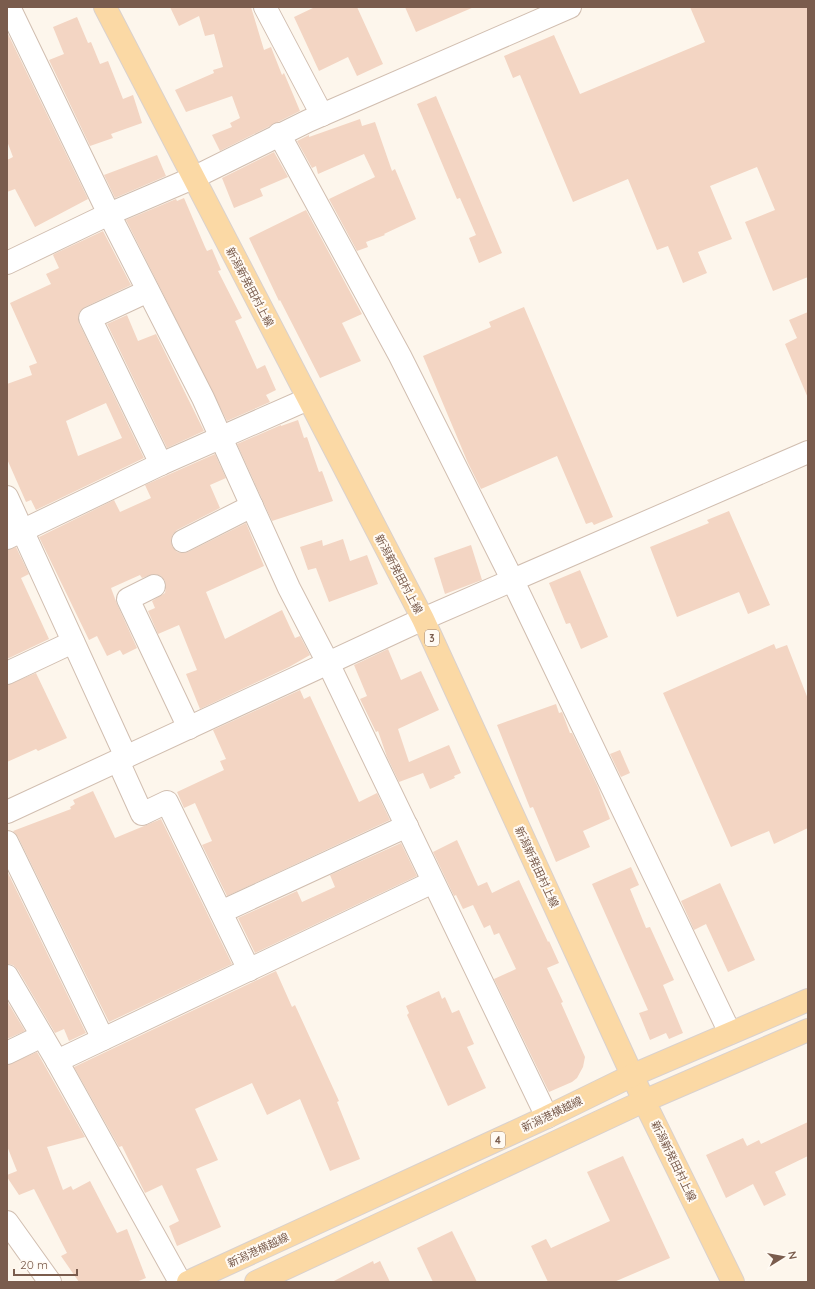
<svg xmlns="http://www.w3.org/2000/svg" width="815" height="1289" viewBox="0 0 815 1289" font-family="Quicksand,'Noto Sans JP',sans-serif">
	<rect width="100%" height="100%" fill="#fdf6ec"/>
	<g fill="#f3d5c3" fill-rule="evenodd">
		<path d="M170 7H251L264 50 271 47 282 75 284 73 300 111 220 151 212 135 232 127 230 123 240 118 232 96 186 112 175 90 214 73 213 70 223 67 214 34 205 36 199 16 179 26Z"/>
		<path d="M315 7H357L383 64 357 76 348 57 319 71 294 17Z"/>
		<path d="M405 7H474L416 32Z"/>
		<path d="M690 7H808V277L773 291 745 222 775 210 757 167 710 186 732 239 698 252 707 273 683 283 668 246 657 250 628 179 573 202 520 75 513 78 504 56 554 35 580 94 705 42Z"/>
		<path d="M77 17 88 43 91 42 100 64 108 61 123 99 133 95 142 123 111 134 113 138 90 146 49 60 64 54 53 27Z"/>
		<path d="M7 32 88 199 35 227 15 189 7 192V160L13 157 7 141Z"/>
		<path d="M436 96 502 253 479 263 469 238 476 235 460 198 457 199 417 104Z"/>
		<path d="M360 119 362 126 375 122 392 171 395 169 416 219 384 234 385 235 366 242 368 247 357 251 329 199 375 177 364 154 318 174 316 166 312 168 297 141 309 135V137Z"/>
		<path d="M274 152 288 177 260 189 263 196 234 208 222 178Z"/>
		<path d="M157 155 166 176 115 198 104 175Z"/>
		<path d="M184 198 205 247 207 251 212 249 221 270 218 271 242 318 235 321 257 369 265 365 276 390 266 395 270 402 227 421 126 220 176 199 177 201Z"/>
		<path d="M306 210 362 314 342 323 361 361 320 378 280 300 279 301 249 238Z"/>
		<path d="M103 231 131 285 85 307 80 311 78 317 79 323 144 458 36 510 31 500 26 502 7 459V384L32 375 29 366 37 363 10 303 51 284 46 274 59 268 53 255 54 254ZM106 403 122 438 78 456 66 421Z"/>
		<path d="M524 307 613 517 594 525 592 522 586 524 557 456 481 489 468 463 423 356 484 330 491 327 489 322Z"/>
		<path d="M808 312V398L785 344 797 338 789 320Z"/>
		<path d="M127 315 138 341 156 334 204 431 167 448 107 324Z"/>
		<path d="M298 420 304 438 307 437 319 472 322 471 333 501 272 521 237 444 281 425V426Z"/>
		<path d="M215 454 226 478 210 485 220 508 177 530 173 534 171 540 172 546 177 552 182 553 188 552 246 523 264 566 206 592 225 639 282 610 295 638 300 636 310 655 289 667 200 709 186 674 197 670 179 625 158 634 148 611 155 608 152 601 165 593 166 586 165 581 161 576 154 574 142 578 140 575 111 588 117 604 137 648 123 655 120 650 107 656 97 636 89 640 39 537 114 500 120 512 151 498 145 485Z"/>
		<path d="M729 511 770 605 748 614 739 592 677 617 650 547 709 523 707 520Z"/>
		<path d="M343 539 350 561 367 555 378 584 329 602 316 568 308 570 300 547 322 540 323 546Z"/>
		<path d="M471 545 482 580 445 594 434 558Z"/>
		<path d="M16 547 29 574 21 578 49 639 7 659V550Z"/>
		<path d="M580 570 608 637 581 649 570 623 566 624 549 583Z"/>
		<path d="M774 644 776 649 787 645 808 699V828L774 844 769 831 731 847 663 693Z"/>
		<path d="M388 649 401 680 421 671 439 710 398 729 409 762 449 745 461 773 454 776 455 778 430 789 423 773 399 782 387 757 378 731 376 732 360 699 367 696 354 665Z"/>
		<path d="M36 673 67 738 38 751 36 749 7 762V685Z"/>
		<path d="M300 690 304 699 310 696 359 802 377 793 390 820 227 896 202 845 212 841 195 803 184 808 177 792 224 770 220 761 226 759 213 730Z"/>
		<path d="M556 704 559 713 562 712 570 733H572L598 787 610 819 583 831 590 847 556 862 533 807 530 808 497 725Z"/>
		<path d="M620 750 630 773 621 777 610 754Z"/>
		<path d="M93 791 115 838 161 819 232 964 109 1022 18 837 13 831 71 809 70 807 75 804 73 800Z"/>
		<path d="M457 840 478 886 487 882 492 893 519 880 548 942 549 941 559 963 547 968 563 1002 561 1003 585 1057 583 1067 577 1078 572 1082 549 1092 494 979 516 969 499 933 494 935 490 925 484 928 473 905 463 909 456 895 454 896 433 852Z"/>
		<path d="M401 843 417 876 255 953 238 918 297 891 302 902 335 887 330 875Z"/>
		<path d="M631 867 639 885 630 889 646 928 650 927 674 980 663 985 683 1033 669 1039 666 1033 650 1040 639 1013 648 1010 592 884Z"/>
		<path d="M7 871 86 1033 69 1041 64 1029 55 1033 18 970 13 965 7 964Z"/>
		<path d="M720 883 755 960 728 972 706 924 694 930 681 901Z"/>
		<path d="M276 971 292 1007 295 1005 339 1101 337 1102 360 1159 330 1171 300 1099 267 1115 252 1083 195 1109 218 1160 196 1169 221 1227 177 1246 169 1226 179 1221 162 1185 145 1193 122 1146 119 1147 74 1067Z"/>
		<path d="M439 991 442 999 445 997 452 1013 459 1010 474 1044 467 1047 486 1088 448 1106 407 1015 409 1013 406 1006Z"/>
		<path d="M7 1001 25 1031 7 1039Z"/>
		<path d="M37 1052 85 1137 47 1147 63 1190 71 1186 73 1190 90 1181 117 1233 127 1229 146 1278 136 1282H79L61 1256 67 1253 34 1189 19 1195 7 1177V1175L17 1171 7 1146V1065Z"/>
		<path d="M808 1122V1156L775 1172 786 1195 764 1206 753 1184 726 1198 706 1155 743 1138 747 1146 759 1140 761 1144Z"/>
		<path d="M623 1156 670 1258 614 1282H548L531 1246 546 1239 551 1248 610 1221 587 1172Z"/>
		<path d="M452 1231 477 1282H433L417 1248Z"/>
		<path d="M373 1261 374 1264 380 1261 390 1282H332Z"/>
	</g>
	<g fill="none" stroke-linecap="round" stroke-linejoin="round">
		<defs>
			<g id="minor">
				<path d="M9 7 109 214 203 398 289 588 328 663 547 1117"/>
				<path d="M265 7 322 115"/>
				<path d="M279 134 400 356 512 579 730 1033"/>
				<path d="M7 263 109 214 193 178 308 121 570 7"/>
				<path d="M148 291 90 318 161 464"/>
				<path d="M7 497 126 757"/>
				<path d="M7 538 161 464 308 399"/>
				<path d="M183 541 252 506"/>
				<path d="M154 586 128 599 189 728"/>
				<path d="M7 673 73 642"/>
				<path d="M118 761 142 814 167 802 249 970"/>
				<path d="M7 812 423 619 808 452"/>
				<path d="M7 842 103 1039"/>
				<path d="M221 912 407 826"/>
				<path d="M7 976 57 1061 180 1282"/>
				<path d="M7 1053 42 1036"/>
				<path d="M57 1061 433 882"/>
				<path d="M7 1222 50 1282"/>
			</g>
			<g id="major">
				<path d="M105 7 423 619 644 1101 733 1282"/>
				<path d="M188 1282 547 1117 633 1075 808 1000"/>
				<path d="M256 1282 644 1101 808 1030"/>
			</g>
		</defs>
		<use href="#minor" stroke="#d1beb0" stroke-width="24"/>
		<use href="#major" stroke="#dad1cd" stroke-width="24"/>
		<use href="#minor" stroke="#fff" stroke-width="22"/>
		<use href="#major" stroke="#fbd9a5" stroke-width="22"/>
	</g>
	<g text-anchor="middle" stroke-width="4" stroke-linejoin="round" paint-order="stroke">
		<g fill="#fffaf3" stroke="#a28b7f" stroke-width="1">
			<rect x="425" y="630" width="14" height="16" rx="3"/>
			<rect x="491" y="1132" width="14" height="16" rx="3"/>
		</g>
		<g font-size="10" font-weight="bold" fill="#7a5c4d">
			<text x="432" y="642">3</text>
			<text x="498" y="1144">4</text>
		</g>
		<g font-size="11" fill="#7a5c4d" stroke="#fffaf3">
			<text transform="translate(250 287) rotate(62)" y="4">新潟新発田村上線</text>
			<text transform="translate(399 574) rotate(62)" y="4">新潟新発田村上線</text>
			<text transform="translate(537 867) rotate(65)" y="4">新潟新発田村上線</text>
			<text transform="translate(552 1114) rotate(-26)" y="4">新潟港横越線</text>
			<text transform="translate(674 1161) rotate(64)" y="4">新潟新発田村上線</text>
			<text transform="translate(258 1250) rotate(-25)" y="4">新潟港横越線</text>
		</g>
	</g>
	<rect width="815" height="1289" fill="none" stroke="#7a5c4d" stroke-width="16"/>
	<g transform="translate(783 1257) rotate(79)" stroke="#fffaf3" stroke-width="3" paint-order="stroke">
	<path d="M0-3L7 15L0 10L-7 15Z" fill="#7a5c4d"/>
	<text y="-6" font-size="11" font-weight="bold" text-anchor="middle" fill="#7a5c4d">N</text>
	</g>
	<path d="M14 1269v6h63v-6" fill="none" stroke="#7a5c4d" stroke-width="2"/>
	<text x="20" y="1269" font-size="12" fill="#7a5c4d" stroke="#fffaf3" stroke-width="3" paint-order="stroke">20 m</text>
</svg>
